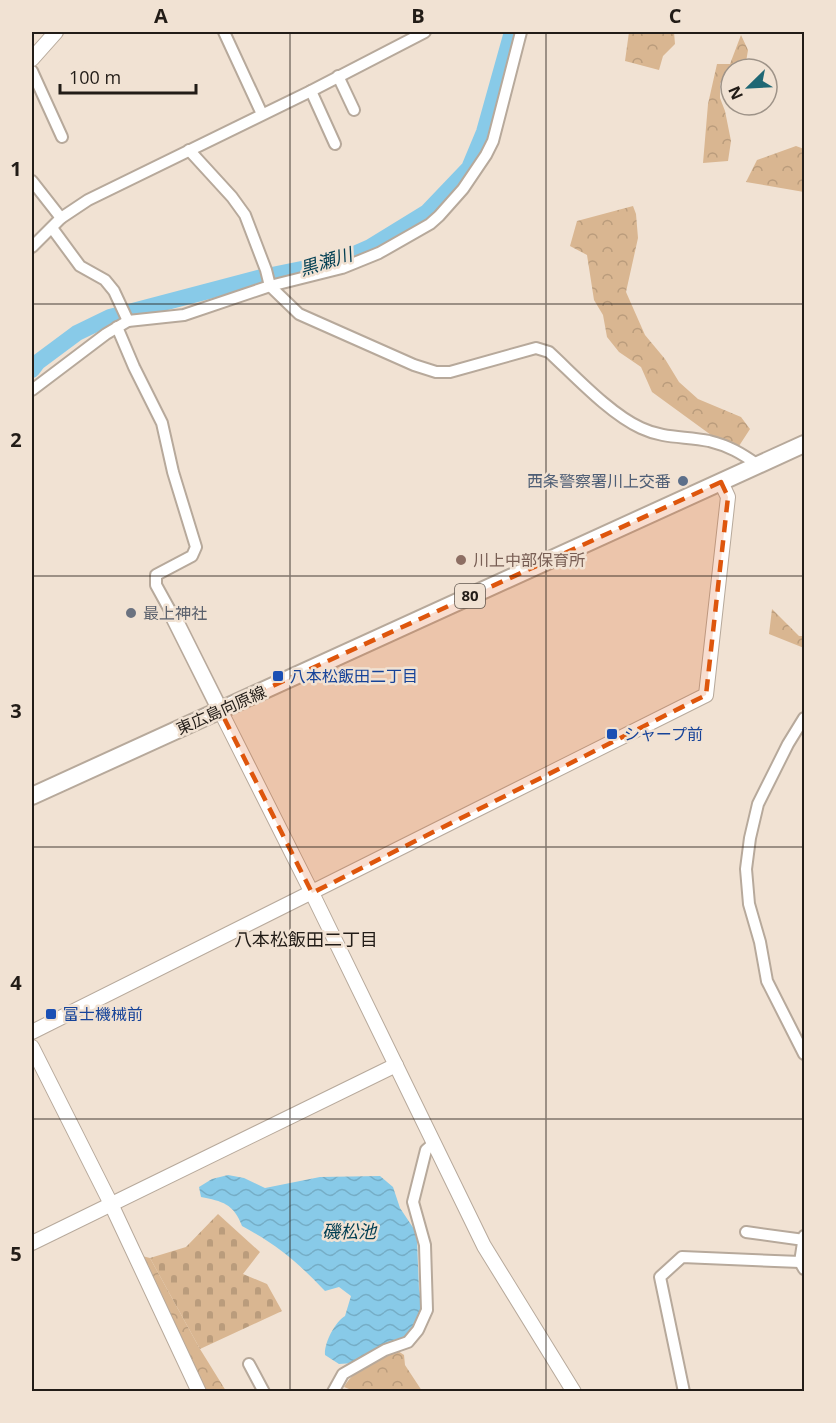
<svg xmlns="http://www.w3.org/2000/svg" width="836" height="1423" viewBox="0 0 836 1423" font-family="'Open Sans','Noto Sans JP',sans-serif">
	<defs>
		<pattern id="forest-crowns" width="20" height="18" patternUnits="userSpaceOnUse" patternTransform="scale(1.5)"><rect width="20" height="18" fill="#d9b691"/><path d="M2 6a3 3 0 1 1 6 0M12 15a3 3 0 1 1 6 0" fill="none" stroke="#ba9c7c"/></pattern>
		<pattern id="cemetery-stones" width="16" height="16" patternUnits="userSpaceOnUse" patternTransform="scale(1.5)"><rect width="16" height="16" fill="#d9b691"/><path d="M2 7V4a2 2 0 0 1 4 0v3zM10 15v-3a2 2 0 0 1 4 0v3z" fill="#ba9c7c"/></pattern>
		<pattern id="water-waves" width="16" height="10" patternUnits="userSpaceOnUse" patternTransform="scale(1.5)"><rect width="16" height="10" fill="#88cae8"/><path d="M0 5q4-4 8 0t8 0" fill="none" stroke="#75adc6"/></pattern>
	</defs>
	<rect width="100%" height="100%" fill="#f1e2d3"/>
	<g fill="url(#forest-crowns)">
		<path d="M629 32H674L675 44 663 56 659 70 625 61Z"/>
		<path d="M741 35 748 50 745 68 731 69V75L720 83V98L725 111 731 141 728 161 703 163 708 104 717 64H730Z"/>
		<path d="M796 146 804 149V192L746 182 757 160Z"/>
		<path d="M633 206 636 214 638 238 626 292 645 335 665 359 679 382 698 399 741 417 750 429 739 446 711 435 652 392 641 367 619 352 607 337 603 315 594 300 587 255 570 246 577 221Z"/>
		<path d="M772 609 799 636H804V648L769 634Z"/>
		<path d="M142 1256 150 1258 200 1349 226 1391H205Z"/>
		<path d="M398 1351 404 1355 405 1365 422 1391H354L344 1387C355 1368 377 1357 398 1351Z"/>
	</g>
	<path fill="url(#cemetery-stones)" d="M218 1214 260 1252 243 1274 267 1284 282 1311 200 1349 150 1258 186 1247Z"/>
	<path fill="url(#water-waves)" d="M228 1175 244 1178 265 1188 320 1177 380 1176 393 1187 400 1208 414 1229 417 1241 419 1289 422 1303 417 1320 408 1336 354 1363 339 1364 325 1355C324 1343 335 1322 345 1316L351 1296 339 1287 325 1291C296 1261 279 1246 242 1226 234 1204 222 1201 201 1197L199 1187 212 1179Z"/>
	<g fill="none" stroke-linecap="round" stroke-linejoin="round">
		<path stroke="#88cae8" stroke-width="16" d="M32 370 38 362 77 333 110 317 262 277 336 262 370 247 427 212 469 168 484 132 512 32"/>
		<defs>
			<g id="minor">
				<path d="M224 32 262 114"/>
				<path d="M32 71 62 137"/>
				<path d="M338 76 354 110"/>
				<path d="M311 91 335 144"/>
				<path d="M189 150 232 197 245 215 266 270 270 286 299 314 414 365 436 372H450L536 348 549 352C575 376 610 414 641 428 664 439 686 436 709 441 729 446 741 453 758 465"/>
				<path d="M32 181 61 218"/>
				<path d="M52 228 80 266 105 280 114 291 128 321"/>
				<path d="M32 247 61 218 88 200 311 91 425 32"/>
				<path d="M117 327 134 367 162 423 173 472 196 547 192 556 156 575V585L172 614"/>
				<path d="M32 390 106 334 128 321 184 315 270 286 342 268 379 253 430 224 439 216 463 189 486 155 493 141 521 32"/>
				<path d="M804 718 788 744 758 804 750 838 746 869 749 904 760 942 767 981 804 1054"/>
				<path d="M746 1232 804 1240"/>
				<path d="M804 1236 800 1262 804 1269"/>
				<path d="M249 1364 264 1392"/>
				<path d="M333 1392 343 1374 385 1350 408 1342 418 1330 427 1310 425 1245 413 1202 426 1150 434 1143"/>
				<path d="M684 1392 660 1277 682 1257 800 1262"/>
			</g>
			<g id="tertiary">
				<path d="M32 59 56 32"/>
				<path d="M220 710 312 893 484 1246 574 1392"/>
				<path d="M32 1032 706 695 728 497 721 482"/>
				<path d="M32 1047 111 1204 199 1392"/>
				<path d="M32 1243 396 1065"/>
			</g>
			<path id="secondary" d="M172 614 220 710"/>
			<path id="primary" d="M32 796 804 444"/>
		</defs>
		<use href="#minor" stroke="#b7a99b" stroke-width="14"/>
		<use href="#tertiary" stroke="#b7a99b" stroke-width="16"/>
		<use href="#secondary" stroke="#b7a99b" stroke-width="18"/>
		<use href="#primary" stroke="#b7a99b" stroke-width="20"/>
		<use href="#minor" stroke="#fff" stroke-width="10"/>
		<use href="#tertiary" stroke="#fff" stroke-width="14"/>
		<use href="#secondary" stroke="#fff" stroke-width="15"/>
		<use href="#primary" stroke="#fff" stroke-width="16"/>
	</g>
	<path fill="#de560d" fill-opacity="0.2" stroke="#de560d" stroke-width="4.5" stroke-dasharray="12 8" stroke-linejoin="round" d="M721 482 728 497 706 695 312 893 220 710Z"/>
	<path fill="none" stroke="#221c17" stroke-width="1.5" stroke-opacity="0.55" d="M290 32V1392M546 32V1392M32 304H804M32 576H804M32 847H804M32 1119H804"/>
	<circle fill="#5c6f8a" stroke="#f1e2d3" stroke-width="2" cx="683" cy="481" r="6"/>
	<circle fill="#8d6e63" stroke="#f1e2d3" stroke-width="2" cx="461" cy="560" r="6"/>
	<circle fill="#6b7280" stroke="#f1e2d3" stroke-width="2" cx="131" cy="613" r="6"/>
	<g fill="#1a4fb4" stroke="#f1e2d3" stroke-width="2">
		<rect x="272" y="670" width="12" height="12" rx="3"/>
		<rect x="606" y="728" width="12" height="12" rx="3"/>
		<rect x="45" y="1008" width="12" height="12" rx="3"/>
	</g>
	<g text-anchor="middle" stroke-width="5" stroke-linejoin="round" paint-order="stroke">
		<rect fill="#f1e2d3" stroke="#60574f" stroke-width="1.5" x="455" y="584" width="30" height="24" rx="4.5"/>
		<g font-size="15" font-weight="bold" fill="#221c17">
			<text x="470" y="601">80</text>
		</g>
		<g font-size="16" fill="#4e5e75" stroke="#f1e2d3" text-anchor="end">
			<text x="671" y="487">西条警察署川上交番</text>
		</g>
		<g font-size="16" fill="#785e54" stroke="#f1e2d3" text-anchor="start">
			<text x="473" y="566">川上中部保育所</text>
		</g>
		<g font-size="16" fill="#5b616d" stroke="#f1e2d3" text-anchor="start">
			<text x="143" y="619">最上神社</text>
		</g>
		<g font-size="16" fill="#164399" stroke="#f1e2d3" text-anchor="start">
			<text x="290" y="682">八本松飯田二丁目</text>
			<text x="624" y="740">シャープ前</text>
			<text x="63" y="1020">富士機械前</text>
		</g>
		<g font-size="16" fill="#221c17" stroke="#f1e2d3">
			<text transform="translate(221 710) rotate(-24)" y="6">東広島向原線</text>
		</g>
		<g font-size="18" font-style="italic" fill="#013e52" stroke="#f1e2d3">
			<text transform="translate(326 262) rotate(-17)" y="6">黒瀬川</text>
			<text x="349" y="1238">磯松池</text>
		</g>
		<g font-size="18" fill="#221c17" stroke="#f1e2d3">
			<text x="306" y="946">八本松飯田二丁目</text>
		</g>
	</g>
	<rect width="836" height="1423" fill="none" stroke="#f1e2d3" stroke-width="66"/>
	<g transform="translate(749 87) rotate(246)"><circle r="28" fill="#f1e2d3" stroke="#9e9388" stroke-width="1.5"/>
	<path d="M0-4.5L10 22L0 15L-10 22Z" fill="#1f6774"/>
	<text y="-9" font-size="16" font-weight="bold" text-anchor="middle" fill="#221c17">N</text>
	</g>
	<path d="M60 84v9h136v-9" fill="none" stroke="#221c17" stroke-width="3"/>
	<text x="69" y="84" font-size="18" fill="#221c17" stroke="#f1e2d3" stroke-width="4.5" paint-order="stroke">100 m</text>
	<rect x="33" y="33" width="770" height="1357" fill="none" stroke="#221c17" stroke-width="2"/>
	<g font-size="20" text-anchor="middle" font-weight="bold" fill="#221c17">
		<text x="161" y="23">A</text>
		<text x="418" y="23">B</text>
		<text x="675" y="23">C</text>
		<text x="16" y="176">1</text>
		<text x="16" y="447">2</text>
		<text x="16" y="718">3</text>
		<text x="16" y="990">4</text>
		<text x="16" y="1261">5</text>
	</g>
</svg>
